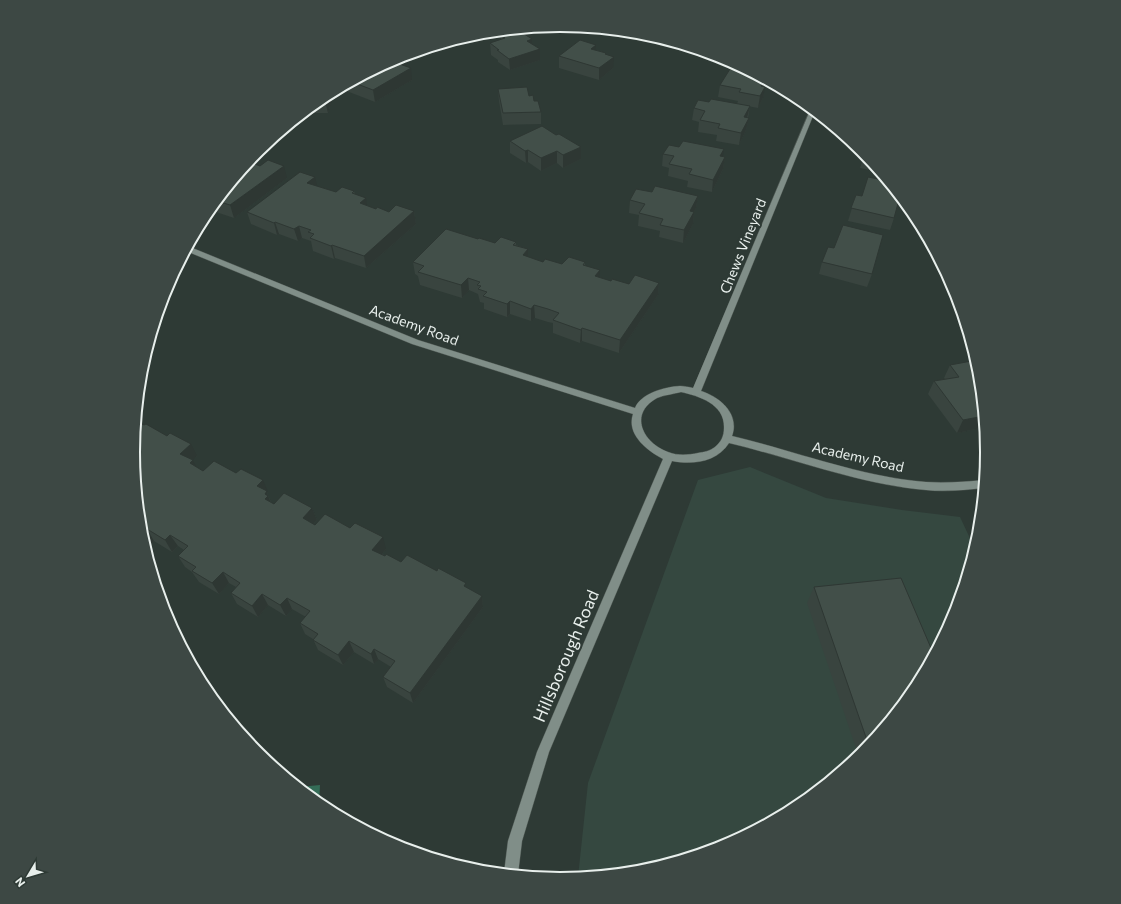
<svg xmlns="http://www.w3.org/2000/svg" width="1121" height="904" viewBox="0 0 1121 904" font-family="Commissioner,sans-serif">
	<rect width="100%" height="100%" fill="#2e3a35"/>
	<path fill="#354840" d="M750 467 826 498 902 510 960 517 975 549 955 616 915 689 862 754 798 807 724 847 644 871 578 877 588 783 698 480Z"/>
	<path fill="#346c57" d="M320 785 319 804 299 787Z"/>
	<g fill="none" stroke-linecap="round" stroke-linejoin="round">
		<defs>
			<g id="street">
				<path d="M605 29 671 41 689 47 624 37 605 31Z"/>
				<path d="M811 108 815 111 701 391C720 397 740 414 732 436 795 451 861 477 926 482 945 483 965 482 984 480V488C965 490 945 492 926 490 862 485 792 458 729 443 717 462 693 465 672 461L549 752 522 841 518 874 504 873 508 841 537 752 663 459C648 451 626 435 633 414L412 344 186 251 188 247H190L418 340 635 408C641 393 665 387 680 386 684 386 689 387 693 388ZM681 392C699 396 725 404 724 428 724 436 721 442 715 447 710 451 704 452 698 453 688 455 678 456 668 452 643 443 628 414 657 398 664 395 674 394 681 392Z"/>
			</g>
		</defs>
		<use href="#street" stroke="#4d5752" stroke-width="1"/>
		<use href="#street" fill="#808e88" fill-rule="evenodd"/>
	</g>
	<g fill="#39443f">
		<path d="M501 35 532 39V44L540 60 510 70 498 62V60L491 55 490 43 501 40Z"/>
		<path d="M596 50 606 53V55L613 68 599 80 559 68V56Z"/>
		<path d="M391 61 412 80 375 102 344 90 343 86Z"/>
		<path d="M754 74 765 80 763 98 758 108 737 104 738 101 718 97 720 85Z"/>
		<path d="M498 89 529 96 534 101 541 112V124L503 125 499 101Z"/>
		<path d="M334 92 328 113H304L323 97Z"/>
		<path d="M709 102 750 106 748 118H749L746 130 739 145 716 141 717 135 698 132 699 122 692 120 694 108Z"/>
		<path d="M556 135 581 147V159L563 168 557 163 541 171 528 162 526 163 510 153V141Z"/>
		<path d="M663 154 723 156 725 157 723 169 712 192 687 187 688 181 668 176 669 168 662 166Z"/>
		<path d="M864 156 868 157 881 172 860 168Z"/>
		<path d="M250 160H251L252 163 287 178 234 218 210 210Z"/>
		<path d="M317 186 336 192 354 191 355 194 368 206 376 209 389 212 414 211 416 224 366 268 335 258 334 259 313 251 311 241 302 238 298 241 279 234 277 235 251 224 247 212Z"/>
		<path d="M652 192 698 196 696 208 694 212 693 224 683 243 659 237 660 231 638 226 639 215 629 213 630 200Z"/>
		<path d="M856 195 862 196 894 218 890 230 848 221Z"/>
		<path d="M478 239 495 243 516 242V245L528 249V257L543 262 562 264 585 262V265L599 277 611 281 629 284 659 283 658 295 619 353 582 341 580 343 553 333V323L548 322 535 318 531 321 510 314 507 317 484 309V303L480 302 478 294 469 290 462 298 420 285 418 276 415 274 413 262Z"/>
		<path d="M822 262 872 274 867 287 819 274Z"/>
		<path d="M950 365 979 369 985 427 957 433 928 394 934 381 945 379 944 378Z"/>
		<path d="M144 425 167 436 197 456 192 460 196 467 203 471 268 492 267 493 271 502 274 504 312 508 317 520 313 524 315 525 386 549 382 554 467 588 482 596 483 607 413 703 387 687 383 677 391 667 378 659 374 664 354 652 343 665 318 650 313 639 305 634 300 623 306 617 292 609 286 616 268 605 258 617 237 604 231 593 236 587 229 583 219 594 199 582 192 572 185 567 178 556 184 550 178 546 172 552 154 541 146 549 142 535Z"/>
		<path d="M814 587 915 689 862 754 859 757 807 603Z"/>
	</g>
	<g fill="#2e3733">
		<path d="M514 30V31L489 35 488 32Z"/>
		<path d="M532 39V51L527 41Z"/>
		<path d="M596 45 595 56 591 49Z"/>
		<path d="M540 49V60L510 70 509 59Z"/>
		<path d="M606 53V63L614 57 613 68 599 80V68L605 54Z"/>
		<path d="M411 68 412 80 375 102 373 90Z"/>
		<path d="M764 79 765 80 764 88 761 86Z"/>
		<path d="M765 87 763 98 758 108 760 96Z"/>
		<path d="M334 91V92L328 113 325 101 327 95Z"/>
		<path d="M750 106 747 118 744 117Z"/>
		<path d="M749 118 746 130 739 145 741 133Z"/>
		<path d="M581 147V159L563 168V155Z"/>
		<path d="M724 149 722 162 720 156Z"/>
		<path d="M528 150V162L526 163 525 151Z"/>
		<path d="M557 151V163L541 171V158Z"/>
		<path d="M725 157 723 169 712 192 713 180Z"/>
		<path d="M284 166 287 178 234 218 230 205Z"/>
		<path d="M315 177 318 189 307 183Z"/>
		<path d="M698 196 696 208 694 212 693 224 683 243 684 230 690 211Z"/>
		<path d="M366 198 368 211 360 203Z"/>
		<path d="M414 211 416 224 366 268 364 256Z"/>
		<path d="M275 222 279 234 277 235 274 223Z"/>
		<path d="M299 226 302 238 298 241 294 229Z"/>
		<path d="M332 245 335 258 334 259 331 246Z"/>
		<path d="M528 249V262L523 255Z"/>
		<path d="M600 270 599 282 595 276Z"/>
		<path d="M468 278 469 290 462 298 461 285Z"/>
		<path d="M659 283 658 295 619 353 620 340Z"/>
		<path d="M165 291 170 303 159 313Z"/>
		<path d="M510 301V314L507 317V304Z"/>
		<path d="M534 305 535 318 531 321V309Z"/>
		<path d="M582 328V341L580 343 581 330Z"/>
		<path d="M984 416 985 427 957 433 963 420Z"/>
		<path d="M191 444 197 456 186 466 180 454Z"/>
		<path d="M193 460 199 473 190 463Z"/>
		<path d="M263 480 268 492 267 493 273 508 265 499 257 486Z"/>
		<path d="M312 508 317 520 307 530 303 518Z"/>
		<path d="M147 529 154 541 146 549 142 534Z"/>
		<path d="M170 535 178 546 172 552 165 540Z"/>
		<path d="M383 537 386 549 376 561 372 550Z"/>
		<path d="M223 572 229 583 219 594 212 583Z"/>
		<path d="M262 594 268 605 258 617 252 606Z"/>
		<path d="M482 596 483 607 413 703 410 693Z"/>
		<path d="M287 598 292 609 286 616 280 605Z"/>
		<path d="M349 641 354 652 343 665 338 655Z"/>
		<path d="M374 649 378 659 374 664 371 654Z"/>
	</g>
	<g fill="#424f49" stroke="#2e3733">
		<path d="M518 30 532 39 527 41 540 49 509 59 497 50H499L490 43 505 38 501 35Z"/>
		<path d="M580 40 596 45 591 49 606 53 605 54 614 57 599 68 559 56Z"/>
		<path d="M391 61 411 68 373 90 352 82Z"/>
		<path d="M730 69 754 74 764 79 761 86 765 87 760 96 739 92 741 89 720 85Z"/>
		<path d="M527 87 529 96 533 95 534 101H538L541 112 503 113 498 89Z"/>
		<path d="M327 95 325 101H319L323 97Z"/>
		<path d="M711 99 750 106 744 117 749 118 741 133 718 128 720 124 700 120 705 111 694 108 698 100 709 102Z"/>
		<path d="M542 126 556 135 559 134 581 147 563 155 557 151 541 158 528 150 525 151 510 141Z"/>
		<path d="M683 141 724 149 720 156 725 157 713 180 689 174 692 169 669 164 674 156 663 154 669 145 679 147Z"/>
		<path d="M864 153 868 157 864 156Z"/>
		<path d="M250 160H251L249 162 260 166 268 160 284 166 230 205 217 201Z"/>
		<path d="M300 172 315 177 307 183 336 192 342 187 354 191 352 193 366 198 360 203 376 209 377 207 389 212 396 205 414 211 364 256 332 245 331 246 310 238 314 234 308 232 311 230 299 226 294 229 275 222 274 223 247 212Z"/>
		<path d="M868 177 888 181 900 196 894 218 851 208 856 195 862 196Z"/>
		<path d="M655 186 698 196 690 211 694 212 684 230 660 225 663 219 639 213 645 204 630 200 636 189 652 192Z"/>
		<path d="M843 225 883 235 872 274 822 262 828 247 834 248Z"/>
		<path d="M446 229 478 239 479 238 495 243 501 237 516 242 513 245 528 249 523 255 543 262 545 259 562 264 569 257 585 262 583 265 600 270 595 276 611 281 612 279 629 284 635 275 659 283 620 340 582 328 581 330 553 320 559 313 548 309 534 305 531 309 510 301 507 304 483 296 487 292 478 289 481 286 477 285 480 282 468 278 461 285 418 272 424 266 413 262Z"/>
		<path d="M977 360 979 369 984 416 963 420 934 381 959 377 950 365Z"/>
		<path d="M137 421 144 425 146 424 167 436 170 433 191 444 180 454 193 460 190 463 203 471 214 461 236 473 241 469 263 480 257 486 267 491 265 494 268 496 265 499 274 504 284 493 312 508 303 518 315 525 325 514 350 528 355 523 383 537 372 550 385 556 386 554 401 562 407 555 437 571 438 568 466 583 464 586 482 596 410 693 383 677 395 661 374 649 371 654 349 641 338 655 313 640 318 634 300 623 310 611 287 598 280 605 262 594 252 606 231 593 240 583 223 572 212 583 192 571 196 567 178 556 188 546 170 535 165 540 147 529 142 534 134 452Z"/>
		<path d="M901 578 934 655 915 689 869 746 814 587Z"/>
	</g>
	<g text-anchor="middle" stroke-width="4" stroke-linejoin="round" paint-order="stroke">
		<g font-size="14" fill="#e8efec" stroke="#2e3a35">
			<text transform="translate(743 246) rotate(-68)" y="5">Chews Vineyard</text>
			<text transform="translate(414 325) rotate(20)" y="5">Academy Road</text>
			<text transform="translate(858 457) rotate(13)" y="5">Academy Road</text>
		</g>
		<g font-size="17" fill="#e8efec" stroke="#2e3a35">
			<text transform="translate(566 656) rotate(-67)" y="6">Hillsborough Road</text>
		</g>
	</g>
	<path d="M0 0H1121V904H0ZM140 452a420 420 0 1 1 840 0a420 420 0 1 1-840 0Z" fill="#3d4844" fill-rule="evenodd"/>
	<path fill="none" stroke="#e8efec" stroke-width="2" d="M140 452a420 420 0 1 1 840 0a420 420 0 1 1-840 0Z"/>
	<g transform="translate(28 876) rotate(232)" stroke="#2e3a35" stroke-width="3" paint-order="stroke">
	<path d="M0-3L7 15L0 10L-7 15Z" fill="#e8efec"/>
	<text y="-6" font-size="11" font-weight="bold" text-anchor="middle" fill="#e8efec">N</text>
	</g>
</svg>
